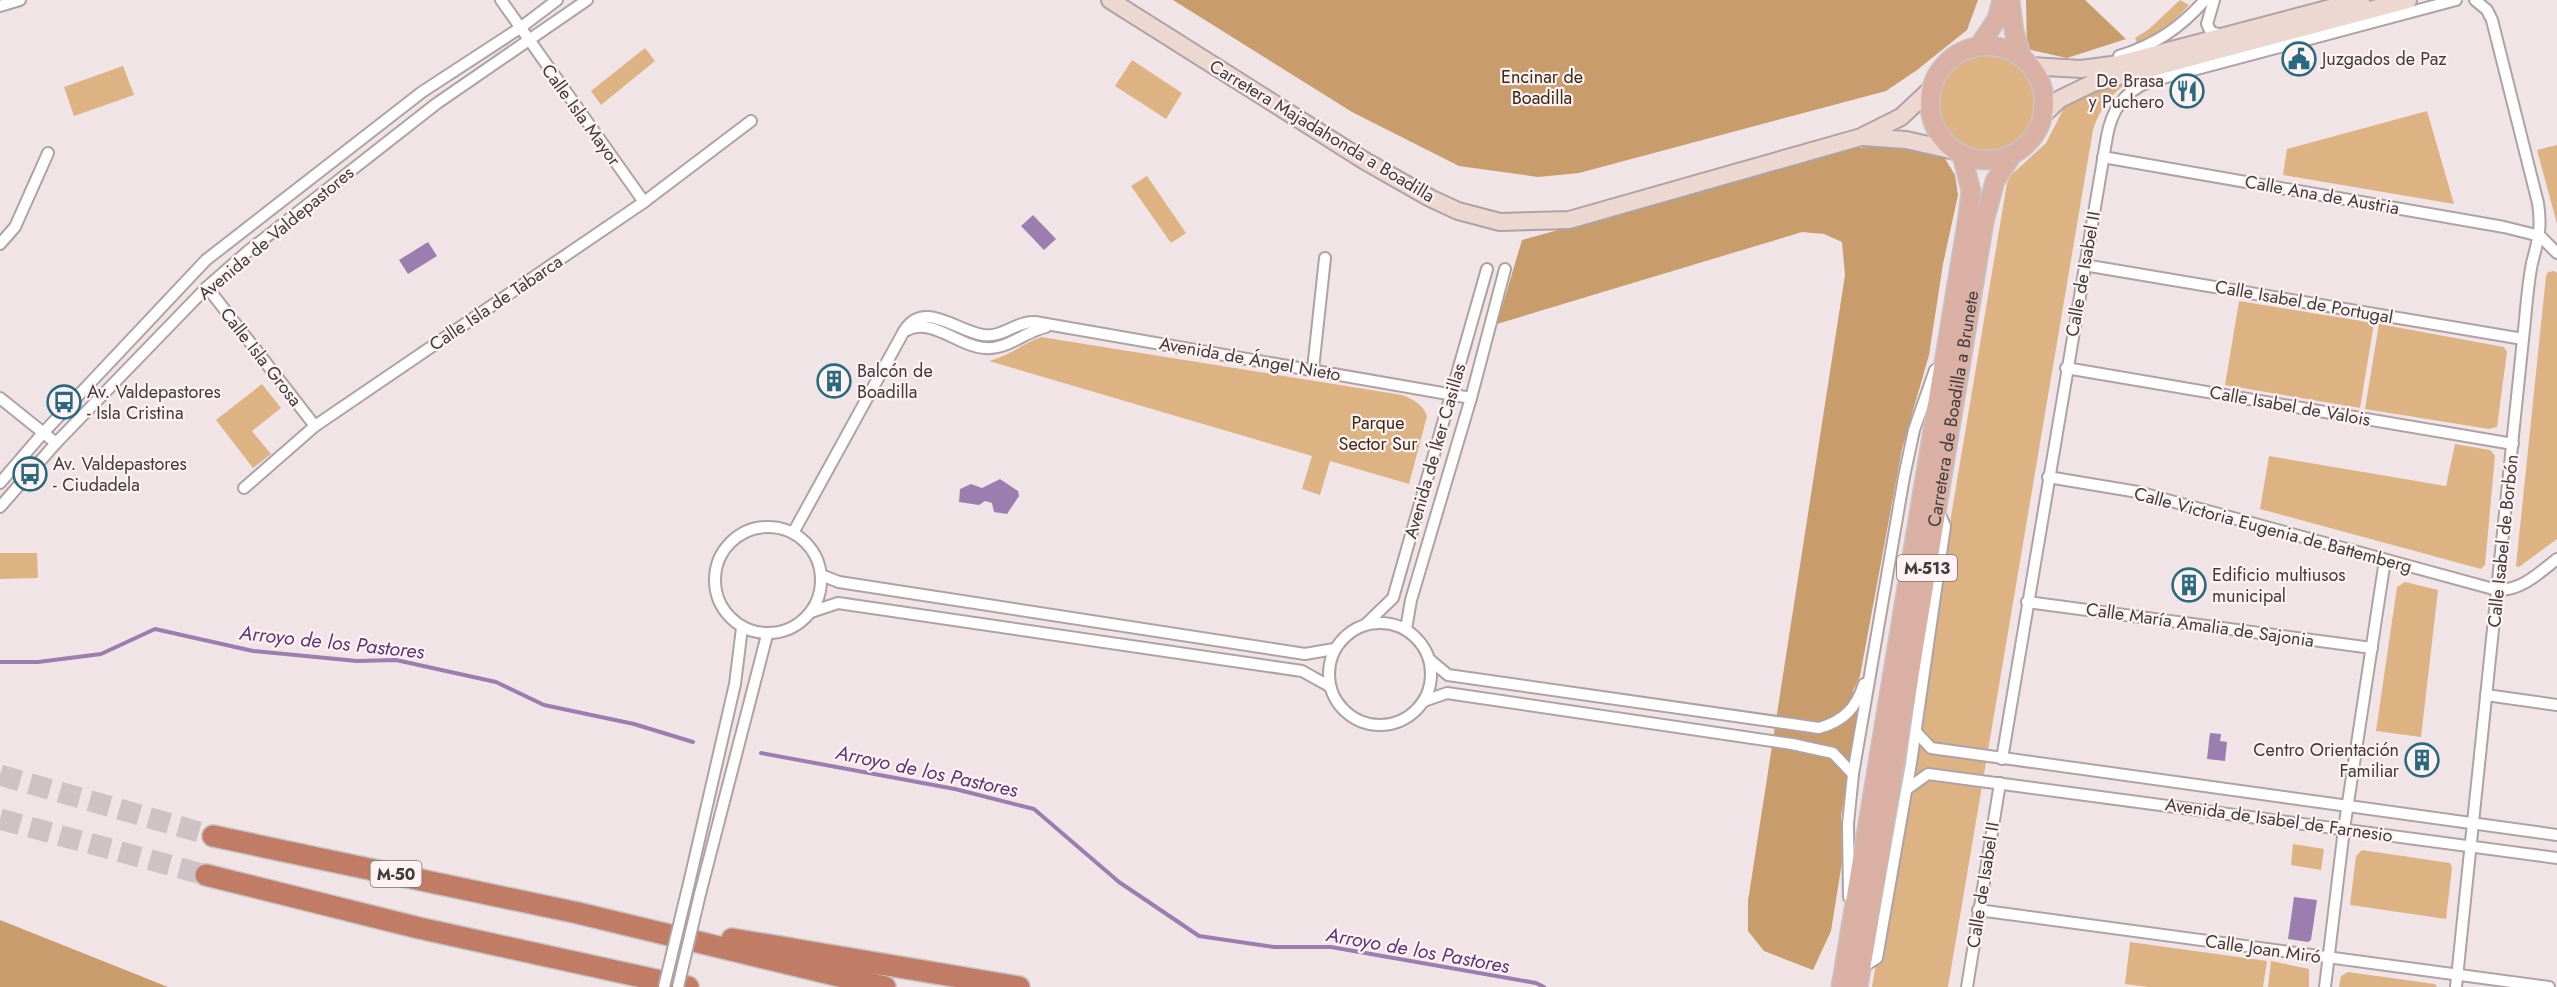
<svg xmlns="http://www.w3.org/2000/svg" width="2557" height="987" viewBox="0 0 2557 987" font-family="Jost,sans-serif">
	<rect width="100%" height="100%" fill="#f1e4e6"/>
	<g fill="#deb383">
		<path d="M2180 0 2189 5C2174 22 2158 35 2137 43L2135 38 2149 29Z"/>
		<path d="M645 48 655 61 601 105 591 91Z"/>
		<circle cx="1987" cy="103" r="47"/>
		<path d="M1132 60 1182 93 1166 119 1115 86Z"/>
		<path d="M123 66 134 95 74 116 64 87Z"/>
		<path d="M2130 81C2112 92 2099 110 2093 130L1948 987H1872L2007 183 2012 174 2046 143 2066 104 2081 93Z"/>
		<path d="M2427 111 2454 204 2283 175 2287 149Z"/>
		<path d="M2557 145V224L2537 150Z"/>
		<path d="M1147 176 1186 233 1171 243 1131 186Z"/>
		<path d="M2554 271 2557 273V539L2519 567 2516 566 2546 276 2548 272Z"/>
		<path d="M2239 301 2374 323 2360 408 2225 385Z"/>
		<path d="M2379 324 2504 347 2507 352 2497 427 2489 429 2365 409Z"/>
		<path d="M1041 337 1402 395C1415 400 1422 404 1427 416L1409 484 1330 461 1320 495 1302 489 1312 456 989 361C1009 356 1022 344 1041 337Z"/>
		<path d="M262 384 281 408 252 431 271 454 253 468 216 420Z"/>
		<path d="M2455 444 2490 450 2495 456 2485 565 2481 569 2260 509 2269 456 2446 486Z"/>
		<path d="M0 553H37L38 578 0 579Z"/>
		<path d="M2405 582 2438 590 2421 737 2376 731 2397 587Z"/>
		<path d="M2293 844 2324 849 2321 870 2291 865Z"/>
		<path d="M2362 850 2450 863 2452 868 2446 919 2350 905 2356 856Z"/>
		<path d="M2130 942 2267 961 2263 987H2148L2125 984Z"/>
		<path d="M2271 961 2309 969V987H2268Z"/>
		<path d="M2348 972 2435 984 2437 987H2339L2341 976Z"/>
	</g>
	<g fill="#c89c6b">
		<path d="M1173 0H1978L1967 30 1917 70 1886 91 1579 173 1538 177 1459 166 1352 112Z"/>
		<path d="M2026 0H2085L2126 39 2067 58 2027 49Z"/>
		<path d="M1906 145 1944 157 1955 175 1958 195 1943 264 1929 355 1902 449 1860 676 1853 691 1857 717 1841 816 1842 862 1831 931 1813 970 1764 951 1748 931V901L1845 275 1842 242 1824 234 1802 232 1497 324 1522 240 1852 148Z"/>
		<path d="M0 920 168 987H0Z"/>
	</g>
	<g fill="#9b7db0">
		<path d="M1033 215 1056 239 1044 250 1021 226Z"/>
		<path d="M428 242 437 256 408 274 399 260Z"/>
		<path d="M1000 479 1018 491 1019 496 1007 514 994 512 992 503 985 501 979 505 959 502 960 489 971 484 982 488Z"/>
		<path d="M2210 733 2221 734 2220 741 2227 742 2225 761 2207 759Z"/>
		<path d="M2294 897 2317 900 2311 940 2308 942 2288 939Z"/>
	</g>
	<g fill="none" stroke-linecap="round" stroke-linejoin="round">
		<g stroke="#9b7db0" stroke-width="4">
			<path d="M0 662H38L101 654 155 629 253 651 357 661 396 660 496 682 544 705 634 724 693 742"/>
			<path d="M761 753 955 789 1034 809 1119 882 1199 936 1274 947H1331L1536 983 1544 987"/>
		</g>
		<g stroke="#cec2c4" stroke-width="21" stroke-dasharray="21 10" stroke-linecap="butt">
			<path d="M0 775 213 836"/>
			<path d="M0 819 206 875"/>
		</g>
		<defs>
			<g id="street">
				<path d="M501 0 644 202"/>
				<path d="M2214 0 2207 24 2211 32 2223 35"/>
				<path d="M0 6 20 0"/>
				<path d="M2119 56C2155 45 2180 28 2205 0"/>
				<path d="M2103 157 2504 227 2540 236"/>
				<path d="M2540 236 2557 253"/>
				<path d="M0 244 15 227 48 153"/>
				<path d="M2084 265 2523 339"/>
				<path d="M207 287 315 426"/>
				<path d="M907 330C931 317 960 347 985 348 1007 350 1026 331 1046 327"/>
				<path d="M2066 368 2513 444"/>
				<path d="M1313 369 1325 258"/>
				<path d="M0 398 56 443"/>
				<path d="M2048 477 2138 492 2497 590C2521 591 2539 573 2557 559"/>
				<path d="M0 483 43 433 206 260 422 92 520 28 557 0"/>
				<path d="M244 488 315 426 644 202 751 121"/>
				<path d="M0 507 56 443 207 287 247 252 436 104 587 0"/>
				<circle cx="768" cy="580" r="53"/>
				<path d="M793 533 904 331C924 299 956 331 983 335 1003 338 1016 321 1035 322L1471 398"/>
				<path d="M821 575 839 582 1305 654 1334 649"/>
				<path d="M2027 602 2372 648"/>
				<path d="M811 612 838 603 1302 671 1329 686"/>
				<circle cx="1380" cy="674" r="51"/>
				<path d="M1366 624 1393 598 1487 269"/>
				<path d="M1406 629 1411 600 1471 398 1505 269"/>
				<path d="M1430 660 1448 675 1819 728C1844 721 1856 708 1864 684"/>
				<path d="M2486 695 2557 705"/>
				<path d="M1424 701 1447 693 1792 744 1833 753 1853 774"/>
				<path d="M1916 732 1931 748 2557 835"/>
				<path d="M2002 759 2107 136C2112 110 2123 93 2148 82L2456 0"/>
				<path d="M1907 789 1928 774 2557 858"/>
				<path d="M690 879 735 684 742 628"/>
				<path d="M700 894 767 635"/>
				<path d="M1849 897 1848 824 1853 774 1904 477 1914 430 1935 370"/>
				<path d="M1978 910 2549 987"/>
				<path d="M1861 968 1877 958 1911 763 1945 526 1938 510"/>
				<path d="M1967 987 2000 783"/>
				<path d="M2325 987 2344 829 2385 560"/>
				<path d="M2456 987 2523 339C2526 314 2527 288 2532 263 2538 240 2542 228 2538 203L2492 20 2487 10 2475 0"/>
			</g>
			<g id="secondary">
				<path d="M1110 0 1365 161 1430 198 1458 211 1500 222 1569 220 1861 137 1901 117 1931 89"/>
				<path d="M2030 66 2081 69 2119 64 2361 0"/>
				<path d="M2043 115 2060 99 2093 83 2408 0"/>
				<path d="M1862 137 1906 140 1955 151"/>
			</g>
			<g id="primary">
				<path d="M2010 0 2014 31 2022 58"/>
				<circle cx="1987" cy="103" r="57"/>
				<path d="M1979 46 1997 19 2002 0"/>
				<path d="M1841 987 1967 223 1971 191 1962 155"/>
				<path id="s1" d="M1858 987 1984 222 1995 181 2012 155"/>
			</g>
			<g id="highway">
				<path d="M213 836 578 913 885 987"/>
				<path d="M206 875 419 928 688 987"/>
				<path d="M732 939 1019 987"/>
			</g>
		</defs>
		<use href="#street" stroke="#aea2a4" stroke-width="14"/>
		<use href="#secondary" stroke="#aea2a4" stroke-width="20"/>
		<use href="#primary" stroke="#c6c4c4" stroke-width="21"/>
		<use href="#highway" stroke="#c6c4c4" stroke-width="24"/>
		<use href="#street" stroke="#fff" stroke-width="10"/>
		<use href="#secondary" stroke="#ecd8d1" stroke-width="16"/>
		<use href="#primary" stroke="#d9b0a3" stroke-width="18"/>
		<use href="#highway" stroke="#c07c65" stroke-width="21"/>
		<defs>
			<g id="street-bridge">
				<path d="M664 987 690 879"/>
				<path d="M678 987 700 894"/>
			</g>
		</defs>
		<use href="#street-bridge" stroke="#aea2a4" stroke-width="14" stroke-linecap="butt"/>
		<use href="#street-bridge" stroke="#fff" stroke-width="10"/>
	</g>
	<defs>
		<symbol id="civic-ring" viewBox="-11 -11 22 22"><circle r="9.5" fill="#fef2f3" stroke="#296a7e" stroke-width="1.5"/><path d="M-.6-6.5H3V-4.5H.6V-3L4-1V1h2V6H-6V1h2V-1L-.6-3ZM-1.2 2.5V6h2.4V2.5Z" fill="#296a7e"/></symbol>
		<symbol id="restaurant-ring" viewBox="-11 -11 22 22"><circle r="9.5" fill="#fef2f3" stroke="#296a7e" stroke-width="1.5"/><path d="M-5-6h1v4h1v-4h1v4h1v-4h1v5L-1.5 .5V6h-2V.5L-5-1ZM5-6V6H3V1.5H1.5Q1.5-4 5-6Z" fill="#296a7e"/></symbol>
		<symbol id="building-ring" viewBox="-11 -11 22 22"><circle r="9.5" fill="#fef2f3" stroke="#296a7e" stroke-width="1.5"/><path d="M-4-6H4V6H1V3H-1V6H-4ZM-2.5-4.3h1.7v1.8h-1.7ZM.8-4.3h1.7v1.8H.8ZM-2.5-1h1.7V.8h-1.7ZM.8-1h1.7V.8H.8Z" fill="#296a7e"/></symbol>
		<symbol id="bus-ring" viewBox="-11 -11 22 22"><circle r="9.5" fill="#fef2f3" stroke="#296a7e" stroke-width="1.5"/><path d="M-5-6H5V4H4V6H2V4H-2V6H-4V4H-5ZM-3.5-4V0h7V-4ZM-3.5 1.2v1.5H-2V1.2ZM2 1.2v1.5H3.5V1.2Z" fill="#296a7e"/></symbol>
	</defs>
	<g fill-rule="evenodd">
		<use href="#civic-ring" x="2280" y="40" width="38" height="38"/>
		<use href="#restaurant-ring" x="2168" y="72" width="38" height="38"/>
		<use href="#building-ring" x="815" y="362" width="38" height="38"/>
		<use href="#bus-ring" x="45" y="383" width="38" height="38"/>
		<use href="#bus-ring" x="11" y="455" width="38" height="38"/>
		<use href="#building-ring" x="2170" y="566" width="38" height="38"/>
		<use href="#building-ring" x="2403" y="741" width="38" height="38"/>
	</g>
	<g text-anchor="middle" stroke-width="4.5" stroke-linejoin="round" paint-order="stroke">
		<g fill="#fef2f3" stroke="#797273" stroke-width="1.5">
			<rect x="1897" y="555" width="60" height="26" rx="4.5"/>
			<rect x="370.5" y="861" width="51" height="26" rx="4.5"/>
		</g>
		<g font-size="16" font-weight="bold" fill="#403b3c">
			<text x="1927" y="574">M-513</text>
			<text x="396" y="880">M-50</text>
		</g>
		<g font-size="18" fill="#403b3c" stroke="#fef2f3" text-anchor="start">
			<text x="2322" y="65">Juzgados de Paz</text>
			<text x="2164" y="87" text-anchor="end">De Brasa<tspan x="2164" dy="21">y Puchero</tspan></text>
			<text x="857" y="377">Balcón de<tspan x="857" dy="21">Boadilla</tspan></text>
			<text x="87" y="398">Av. Valdepastores<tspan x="87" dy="21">- Isla Cristina</tspan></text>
			<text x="53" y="470">Av. Valdepastores<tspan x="53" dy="21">- Ciudadela</tspan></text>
			<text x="2212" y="581">Edificio multiusos<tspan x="2212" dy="21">municipal</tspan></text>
			<text x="2399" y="756" text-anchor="end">Centro Orientación<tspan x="2399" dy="21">Familiar</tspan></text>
		</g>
		<g font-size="18" fill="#3b2812" stroke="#fef2f3">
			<text x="1542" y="83">Encinar de<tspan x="1542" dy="21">Boadilla</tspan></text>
			<text x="1378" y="429">Parque<tspan x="1378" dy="21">Sector Sur</tspan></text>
		</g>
		<g font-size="18" fill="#403b3c" stroke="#fef2f3">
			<text transform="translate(581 115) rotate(54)" y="6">Calle Isla Mayor</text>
			<text transform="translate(1322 131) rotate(31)" y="6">Carretera Majadahonda a Boadilla</text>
			<text transform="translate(2322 195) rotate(10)" y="6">Calle Ana de Austria</text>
			<text transform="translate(276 233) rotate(-40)" y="6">Avenida de Valdepastores</text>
			<text transform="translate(2083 274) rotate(-80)" y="6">Calle de Isabel II</text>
			<text transform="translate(2304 302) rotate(10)" y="6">Calle Isabel de Portugal</text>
			<text transform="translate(496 303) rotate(-34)" y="6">Calle Isla de Tabarca</text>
			<text transform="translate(261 357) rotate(52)" y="6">Calle Isla Grosa</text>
			<text transform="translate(1250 359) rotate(10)" y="6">Avenida de Ángel Nieto</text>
			<text transform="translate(2290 406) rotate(10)" y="6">Calle Isabel de Valois</text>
			<text dy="6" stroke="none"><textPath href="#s1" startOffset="586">Carretera de Boadilla a Brunete</textPath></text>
			<text transform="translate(1435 451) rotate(-74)" y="6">Avenida de Íker Casillas</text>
			<text transform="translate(2273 530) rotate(15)" y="6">Calle Victoria Eugenia de Battemberg</text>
			<text transform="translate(2503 541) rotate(-84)" y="6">Calle Isabel de Borbón</text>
			<text transform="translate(2200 625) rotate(8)" y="6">Calle María Amalia de Sajonia</text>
			<text transform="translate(2279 820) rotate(8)" y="6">Avenida de Isabel de Farnesio</text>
			<text transform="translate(1983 885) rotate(-81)" y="6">Calle de Isabel II</text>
			<text transform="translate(2263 949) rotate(8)" y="6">Calle Joan Miró</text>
		</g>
		<g font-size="20" font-style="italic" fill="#5d3576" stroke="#fef2f3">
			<text transform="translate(332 642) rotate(6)" y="7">Arroyo de los Pastores</text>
			<text transform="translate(927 771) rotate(12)" y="7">Arroyo de los Pastores</text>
			<text transform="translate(1418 950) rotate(10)" y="7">Arroyo de los Pastores</text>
		</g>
	</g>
</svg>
